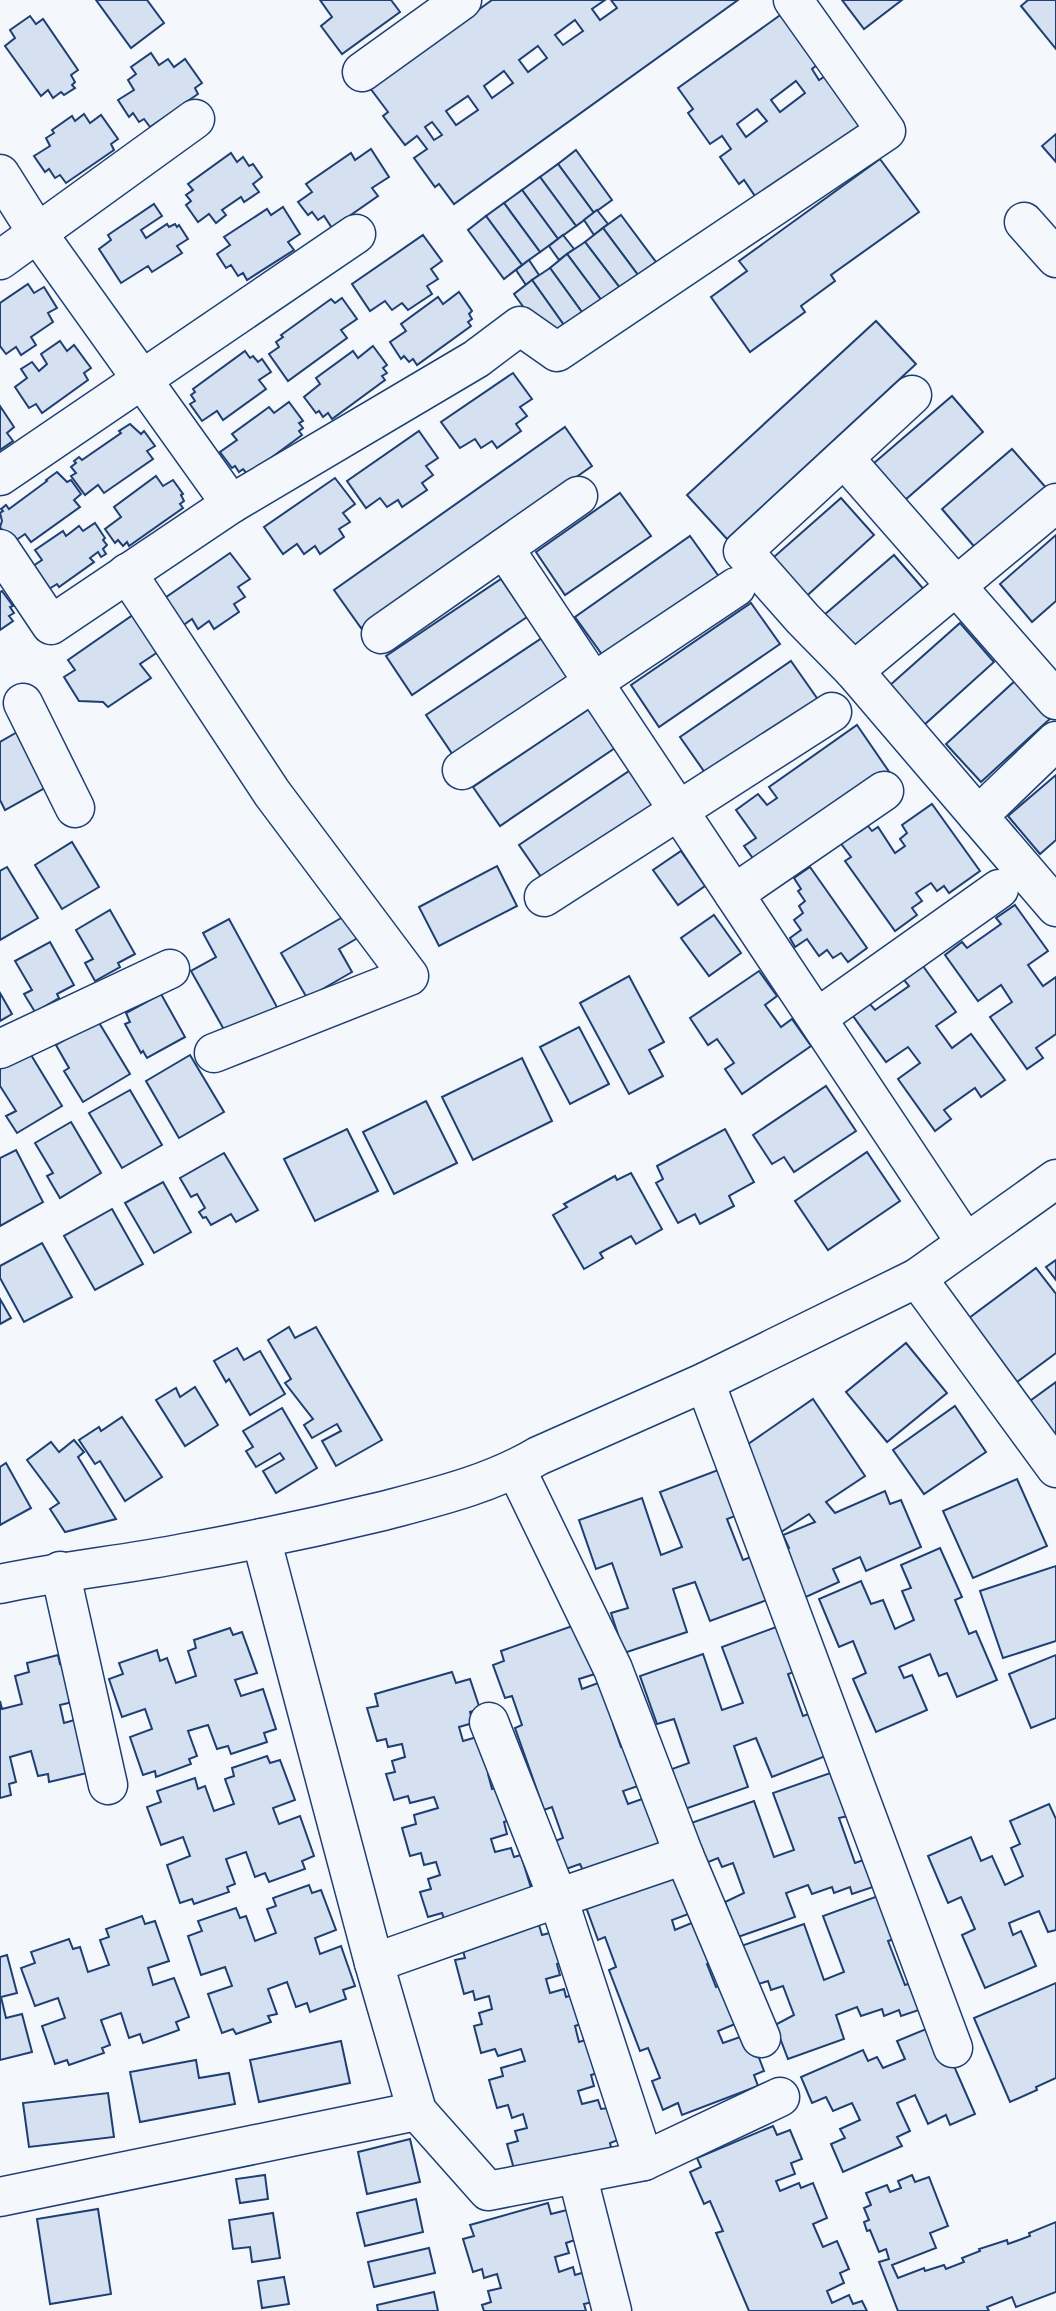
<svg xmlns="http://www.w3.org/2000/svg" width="1056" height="2311" viewBox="0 0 1056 2311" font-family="'Public Sans',sans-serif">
	<rect width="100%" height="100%" fill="#f4f7fb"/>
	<g fill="#d5e0f0" stroke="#1d3f73" stroke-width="2" fill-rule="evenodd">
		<path d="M96 0H147L164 23 131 48Z"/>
		<path d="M320 0H391L400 12 342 54 321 26 332 17Z"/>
		<path d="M492 0H605L592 9 600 20 617 8 611 0H738L454 204 439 184 435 187 414 158 427 149 417 136 405 145 383 116 388 112 370 88ZM575 20 583 31 563 45 555 35ZM538 46 547 58 528 72 519 60ZM504 71 513 83 492 98 484 86ZM468 96 478 110 456 125 446 111ZM432 122 442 135 434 140 425 127Z"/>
		<path d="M842 0H902L864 29Z"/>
		<path d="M1028 0H1056V49L1021 6Z"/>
		<path d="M786 11 822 61 812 69 819 80 830 73 867 126 759 202 744 180 739 184 720 157 731 149 722 136 710 144 688 113 693 109 678 88ZM796 81 805 93 780 112 771 100ZM757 109 767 121 746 137 737 124Z"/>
		<path d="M30 16 36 24 43 19 78 70 71 75 75 82 72 85 75 88 64 95 61 92 53 98 48 90 41 96 5 46 15 38 10 30Z"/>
		<path d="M151 53 159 65 168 59 174 67 185 59 202 83 195 88 198 94 150 127 144 119 139 122 133 113 129 117 118 100 134 90 128 80 136 74 131 67Z"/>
		<path d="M84 114 90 123 101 115 118 139 111 144 114 150 66 183 60 175 55 178 49 169 45 172 34 156 50 146 46 138 54 133 52 130 72 116 75 121Z"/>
		<path d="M1056 134V162L1042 146Z"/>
		<path d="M371 149 389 177 372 188 378 196 332 228 324 216 318 220 312 212 308 215 298 202 312 192 306 184 351 153 355 160Z"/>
		<path d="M576 150 612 200 594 213 558 164Z"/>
		<path d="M231 153 237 162 243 157 249 166 253 164 262 177 253 184 259 192 244 202 241 197 222 210 226 215 216 223 209 214 198 222 186 205 191 201 186 195 193 190 188 184Z"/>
		<path d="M880 159 919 212 831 275 835 281 801 306 805 312 750 352 711 297 747 271 739 261Z"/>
		<path d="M558 164 594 213 576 226 540 177Z"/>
		<path d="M540 177 576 226 558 239 522 190Z"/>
		<path d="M522 190 558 239 540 252 504 203Z"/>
		<path d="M504 203 540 252 522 265 486 216Z"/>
		<path d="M154 204 162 216 141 230 146 238 167 224 169 227 175 224 177 227 179 225 188 239 177 246 182 253 152 272 148 266 121 283 99 249 111 240 108 235Z"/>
		<path d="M283 207 300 234 288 242 294 250 247 280 243 273 238 276 231 265 226 268 217 254 230 245 224 237 267 209 271 215Z"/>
		<path d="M597 210 608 224 594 235 584 220Z"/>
		<path d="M621 215 656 262 638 275 603 228Z"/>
		<path d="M486 216 522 265 504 279 468 230Z"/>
		<path d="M603 228 638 275 620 288 585 242Z"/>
		<path d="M423 235 442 261 431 269 438 279 427 286 432 294 408 310 402 303 392 310 385 301 370 311 352 284Z"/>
		<path d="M563 235 574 249 559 260 549 246Z"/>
		<path d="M585 242 620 288 602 301 567 254Z"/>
		<path d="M567 254 602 301 584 315 550 268Z"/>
		<path d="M529 260 539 275 526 285 516 270Z"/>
		<path d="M550 268 584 315 566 328 532 280Z"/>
		<path d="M532 280 566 328 548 341 514 294Z"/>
		<path d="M28 284 34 293 44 287 57 308 48 313 53 322 31 337 36 345 21 355 16 347 6 354 0 346V303Z"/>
		<path d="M459 292 472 311 469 314 472 319 468 322 471 326 417 365 413 359 409 362 404 356 401 359 390 342 406 331 401 324 438 297 443 304Z"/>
		<path d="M342 298 357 319 341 330 347 338 288 381 269 354 279 347 276 342 283 337 281 335 331 299 335 303Z"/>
		<path d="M876 321 916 364 727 539 687 495Z"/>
		<path d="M60 341 67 351 74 345 91 368 84 373 88 380 42 413 36 404 29 408 15 387 27 378 21 369 32 362 39 371 47 364 41 354Z"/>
		<path d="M373 346 387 365 383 368 387 373 382 376 385 380 332 419 328 413 323 417 319 411 316 413 304 397 320 384 316 378 353 351 358 358Z"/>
		<path d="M245 351 250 358 253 356 258 362 262 359 271 372 259 380 266 389 223 420 217 411 202 421 190 404 195 401 191 395 195 392 193 389Z"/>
		<path d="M513 373 532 399 520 407 527 416 516 424 521 431 497 448 492 441 481 448 475 439 460 448 441 422Z"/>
		<path d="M952 396 983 432 905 500 874 463Z"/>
		<path d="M289 402 303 421 299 423 303 428 299 431 302 435 248 475 243 469 239 472 235 466 232 468 220 452 237 440 232 434 269 407 274 413Z"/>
		<path d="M0 406 14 427 7 433 13 441 0 450Z"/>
		<path d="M130 424 141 434 144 431 155 446 147 451 153 459 104 493 98 485 85 495 71 476 76 473 71 467 76 463 74 461 79 457 82 460 121 433 119 431Z"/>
		<path d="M565 427 592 466 361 628 334 590Z"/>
		<path d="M419 431 438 458 426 466 433 475 422 483 427 490 402 507 398 500 387 507 380 498 366 508 347 481Z"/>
		<path d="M1012 449 1048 490 978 551 942 509Z"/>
		<path d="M57 472 67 482 71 480 81 494 74 500 80 507 31 542 25 534 12 543 0 527 2 521 0 513 3 511 1 509 6 505 9 509 47 481 46 480Z"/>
		<path d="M156 476 163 486 173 480 183 494 181 495 184 501 180 504 183 508 129 546 127 542 123 546 118 540 115 543 105 529 121 517 114 507Z"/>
		<path d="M335 478 355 504 343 513 350 522 339 529 344 537 320 554 315 546 304 554 297 544 283 554 264 527Z"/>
		<path d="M620 493 651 536 565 595 536 552Z"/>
		<path d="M841 498 874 535 800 602 766 564Z"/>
		<path d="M95 523 105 538 103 540 107 545 103 549 106 554 101 557 98 552 90 558 94 562 59 587 57 584 49 589 30 568 42 560 35 550 63 531 66 536 79 526 83 531Z"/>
		<path d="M1056 535V601L1032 622 1000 584Z"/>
		<path d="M690 536 720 578 606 660 575 617Z"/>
		<path d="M230 553 250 579 238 587 245 597 234 604 239 612 214 629 209 621 198 629 192 619 178 629 159 602Z"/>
		<path d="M894 555 926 592 849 659 817 621Z"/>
		<path d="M501 579 527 617 412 695 386 656Z"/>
		<path d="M2 591 13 606 10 607 14 613 9 616 13 621 0 630V592Z"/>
		<path d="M751 603 780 644 659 727 631 685Z"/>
		<path d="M140 610 164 648 140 664 151 678 108 707 103 702 79 701 64 677 75 670 68 660Z"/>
		<path d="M960 623 994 662 924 725 889 686Z"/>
		<path d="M542 638 568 677 453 755 426 715Z"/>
		<path d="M791 661 819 701 708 777 680 737Z"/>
		<path d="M1017 679 1052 717 981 782 946 744Z"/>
		<path d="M589 709 615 748 500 826 473 787Z"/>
		<path d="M857 725 892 776 760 868 744 846 756 838 736 810 758 794 767 805 777 798 769 787Z"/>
		<path d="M19 731 50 785 5 810 0 800V742Z"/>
		<path d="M635 767 661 806 546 884 519 845Z"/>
		<path d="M1056 775V840L1040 854 1008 816Z"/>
		<path d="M932 804 980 871 949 893 944 886 937 891 931 883 916 893 922 901 912 908 917 915 895 931 845 861 851 857 836 837 854 824 859 832 868 826 872 831 878 827 895 853 905 846 900 839 907 833 902 825Z"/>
		<path d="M72 842 99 887 62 909 35 865Z"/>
		<path d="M681 851 705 886 678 905 653 870Z"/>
		<path d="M497 866 517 906 439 946 419 907Z"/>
		<path d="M7 867 38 918 0 940V871Z"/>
		<path d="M810 867 867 948 848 962 841 953 833 958 827 950 819 956 807 939 795 947 790 938 801 930 794 920 803 913 799 906 805 901 798 891 801 889 794 878Z"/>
		<path d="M1015 905 1048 951 1028 965 1043 986 1056 977V1034L1036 1048 1043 1058 1027 1069 990 1017 1012 1002 1001 985 978 1001 945 955 962 942 967 948 1001 924 996 918Z"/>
		<path d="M110 910 135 954 118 963 120 967 95 981 85 963 93 959 76 930Z"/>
		<path d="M348 914 361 936 339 949 352 972 307 998 281 953Z"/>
		<path d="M714 915 741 953 709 976 681 938Z"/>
		<path d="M229 919 277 1007 227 1035 191 971 216 957 203 933Z"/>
		<path d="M50 942 74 985 57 994 59 998 35 1012 24 994 32 990 15 961Z"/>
		<path d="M923 966 956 1012 936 1026 952 1048 971 1034 1005 1080 981 1097 975 1088 944 1110 951 1119 935 1131 898 1079 920 1063 908 1047 886 1062 853 1016 870 1004 875 1010 909 986 904 980Z"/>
		<path d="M759 971 777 996 765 1005 781 1027 792 1019 811 1046 742 1094 725 1069 734 1063 717 1039 708 1045 690 1018Z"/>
		<path d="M629 976 664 1042 649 1050 663 1076 629 1094 580 1003Z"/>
		<path d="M0 993 12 1014 0 1021Z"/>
		<path d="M161 994 185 1037 147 1058 143 1051 141 1053 125 1024 130 1022 126 1013Z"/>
		<path d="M98 1021 130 1074 83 1102 64 1071 69 1068 56 1045Z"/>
		<path d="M579 1027 609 1084 570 1104 540 1047Z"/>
		<path d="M28 1050 62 1106 17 1133 6 1116 16 1111 0 1086V1068Z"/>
		<path d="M190 1055 224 1112 179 1138 146 1081Z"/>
		<path d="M522 1058 552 1121 473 1160 442 1097Z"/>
		<path d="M826 1086 856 1131 794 1172 784 1157 772 1164 753 1135Z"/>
		<path d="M130 1090 162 1145 122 1168 89 1113Z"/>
		<path d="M426 1101 457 1163 394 1194 363 1132Z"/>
		<path d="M71 1122 101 1173 60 1198 47 1176 53 1173 35 1143Z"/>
		<path d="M347 1129 378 1191 315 1221 284 1159Z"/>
		<path d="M725 1129 754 1182 729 1196 734 1206 700 1224 695 1214 678 1223 656 1183 663 1179 657 1166Z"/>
		<path d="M16 1150 43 1202 0 1226V1158Z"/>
		<path d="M867 1152 900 1201 828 1250 795 1201Z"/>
		<path d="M224 1153 258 1210 236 1222 231 1214 211 1225 206 1217 203 1218 199 1212 205 1208 197 1194 191 1197 180 1178Z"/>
		<path d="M631 1173 662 1229 636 1244 631 1236 600 1253 603 1258 584 1269 553 1215 567 1207 564 1204 615 1176 617 1180Z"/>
		<path d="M163 1182 191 1232 154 1253 125 1203Z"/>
		<path d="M112 1209 143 1264 95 1290 64 1236Z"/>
		<path d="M42 1243 72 1297 24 1322 0 1278V1266Z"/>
		<path d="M1056 1260V1280L1046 1267Z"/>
		<path d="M1036 1268 1056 1294V1353L1009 1388 961 1324Z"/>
		<path d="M0 1299 11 1318 0 1324Z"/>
		<path d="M289 1327 295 1338 316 1327 382 1440 336 1466 322 1441 341 1431 337 1424 312 1438 304 1425 313 1419 285 1383 291 1379 268 1340Z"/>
		<path d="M906 1343 947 1393 887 1442 846 1392Z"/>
		<path d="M237 1348 244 1360 260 1351 285 1394 250 1415 229 1379 226 1382 214 1361Z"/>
		<path d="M1056 1382V1450L1023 1406Z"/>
		<path d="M195 1387 218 1425 185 1446 156 1400 176 1388 180 1397Z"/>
		<path d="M813 1399 865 1476 826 1502 835 1513 885 1491 890 1504 901 1500 921 1547 866 1571 860 1557 833 1569 839 1582 797 1601 777 1553 789 1548 783 1535 815 1522 809 1514 775 1536 738 1451Z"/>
		<path d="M955 1406 986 1452 924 1494 893 1450Z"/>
		<path d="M282 1408 317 1468 276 1493 263 1471 284 1459 280 1453 256 1467 246 1451 253 1447 243 1431Z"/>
		<path d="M122 1417 162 1477 125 1501 100 1461 95 1464 79 1440 99 1427 101 1431Z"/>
		<path d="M74 1440 84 1452 78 1457 116 1519 65 1532 50 1509 59 1503 27 1460 51 1442 59 1452Z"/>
		<path d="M6 1463 31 1508 0 1525V1467Z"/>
		<path d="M726 1467 743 1513 727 1519 743 1560 759 1554 775 1597 710 1621 695 1582 673 1589 687 1632 624 1653 611 1613 628 1608 612 1563 596 1569 579 1520 642 1498 661 1555 682 1547 660 1492Z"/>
		<path d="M1017 1479 1047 1546 973 1578 943 1511Z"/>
		<path d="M940 1548 962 1597 955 1600 969 1634 976 1631 997 1680 957 1697 947 1673 939 1676 930 1654 899 1667 904 1678 912 1675 927 1710 876 1732 853 1679 866 1673 853 1641 839 1647 819 1599 861 1581 871 1604 883 1600 895 1629 914 1620 902 1591 911 1588 901 1565Z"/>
		<path d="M1056 1566V1641L1003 1658 980 1591Z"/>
		<path d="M787 1623 805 1668 788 1674 803 1716 820 1710 836 1752 772 1777 756 1738 734 1746 748 1787 685 1809 672 1769 689 1763 674 1719 657 1724 640 1676 703 1654 722 1710 743 1703 722 1647Z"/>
		<path d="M578 1624 598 1673 579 1679 582 1689 601 1682 628 1719 613 1724 621 1747 636 1742 641 1785 623 1791 628 1804 645 1798 662 1848 585 1875 580 1864 566 1869 555 1841 563 1838 552 1807 544 1810 515 1728 522 1725 512 1696 505 1698 493 1665 504 1661 501 1651Z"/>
		<path d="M230 1628 233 1635 242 1632 257 1673 235 1680 241 1696 263 1689 276 1729 264 1733 267 1742 231 1754 228 1746 217 1749 208 1725 188 1731 197 1756 189 1759 191 1764 156 1777 155 1771 143 1775 130 1737 152 1729 145 1709 122 1717 109 1679 123 1674 119 1663 157 1650 160 1661 167 1658 176 1683 196 1676 188 1651 196 1648 194 1640Z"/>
		<path d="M58 1655 60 1664 71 1662 81 1700 60 1705 64 1723 85 1717 87 1773 49 1782 48 1774 38 1776 31 1751 10 1757 16 1782 9 1784 11 1795 0 1798V1701L2 1709 22 1704 15 1676 29 1672 27 1663Z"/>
		<path d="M1056 1655V1718L1031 1728 1009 1674Z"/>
		<path d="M452 1672 456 1683 470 1679 480 1709 470 1712 473 1723 459 1727 463 1741 477 1737 497 1771 488 1774 492 1789 502 1786 511 1820 504 1822 507 1834 491 1839 495 1852 511 1848 514 1857 521 1855 531 1888 445 1922 442 1913 428 1917 420 1892 431 1889 428 1879 440 1875 436 1862 424 1865 421 1853 410 1856 402 1828 416 1824 414 1815 438 1808 434 1797 410 1803 408 1796 394 1800 386 1774 395 1772 392 1761 405 1757 402 1744 388 1747 386 1739 377 1741 367 1708 378 1706 375 1694Z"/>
		<path d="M267 1756 270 1763 280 1760 295 1800 273 1808 279 1824 300 1816 314 1856 302 1861 305 1869 269 1882 265 1873 255 1877 246 1852 226 1859 235 1884 227 1887 229 1892 194 1904 192 1899 180 1903 167 1865 190 1856 183 1837 161 1845 147 1807 161 1802 157 1791 195 1778 198 1789 205 1786 214 1811 234 1804 225 1779 234 1776 232 1768Z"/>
		<path d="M839 1770 848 1816 839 1818 855 1863 872 1857 882 1884 852 1894 850 1887 834 1893 832 1887 812 1894 808 1885 786 1893 795 1917 738 1937 725 1902 744 1893 733 1863 722 1867 718 1858 706 1863 691 1823 754 1801 774 1857 794 1850 773 1793Z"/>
		<path d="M1049 1804 1056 1819V1930L1048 1932 1039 1911 1009 1923 1013 1935 1021 1931 1036 1966 985 1988 962 1935 975 1929 961 1897 948 1903 928 1856 971 1837 981 1861 992 1856 1005 1885 1023 1876 1011 1848 1020 1844 1010 1821Z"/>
		<path d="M687 1869 691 1913 672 1920 675 1930 694 1922 721 1958 707 1964 716 1987 730 1981 735 2024 718 2031 723 2043 740 2037 753 2042 764 2071 754 2075 758 2086 682 2115 678 2103 663 2110 652 2081 660 2078 648 2048 640 2051 609 1970 616 1967 605 1937 598 1940 586 1907Z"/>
		<path d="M309 1885 312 1893 321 1890 336 1930 315 1938 320 1954 341 1946 355 1986 343 1990 346 1999 310 2012 307 2003 296 2007 287 1982 268 1989 277 2014 268 2016 271 2022 236 2034 233 2029 222 2033 208 1994 232 1986 225 1967 201 1975 188 1936 202 1931 198 1921 236 1908 240 1918 246 1916 255 1941 276 1933 267 1909 276 1906 273 1898Z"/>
		<path d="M889 1892 898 1938 888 1941 905 1985 921 1979 931 2006 901 2016 899 2010 884 2016 882 2009 861 2016 857 2007 836 2015 844 2039 788 2059 775 2025 794 2015 783 1986 771 1990 768 1981 755 1985 741 1946 804 1924 824 1980 844 1972 823 1916Z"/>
		<path d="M142 1916 145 1924 155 1921 169 1961 148 1968 153 1985 174 1978 189 2017 176 2022 179 2030 143 2043 140 2034 129 2038 121 2013 101 2020 110 2045 102 2048 104 2053 69 2065 67 2060 55 2064 42 2026 65 2018 58 1998 35 2006 21 1968 35 1963 31 1952 69 1939 73 1949 80 1947 88 1972 109 1965 100 1940 109 1937 106 1929Z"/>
		<path d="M539 1925 542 1935 557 1931 567 1962 557 1964 560 1975 546 1979 550 1993 564 1989 566 1997 576 1994 584 2023 575 2026 579 2042 589 2039 598 2073 591 2075 594 2086 578 2091 582 2104 598 2100 601 2109 608 2108 618 2140 610 2143 612 2151 514 2169 507 2144 518 2141 515 2131 527 2128 523 2114 512 2118 508 2105 497 2108 489 2080 503 2076 501 2068 525 2061 521 2049 498 2056 495 2049 481 2053 474 2026 482 2024 479 2013 492 2009 489 1996 475 2000 473 1991 464 1994 455 1960 465 1958 462 1947Z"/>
		<path d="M7 1955 17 1993 1 1997 6 2018 22 2014 32 2052 0 2060V1957Z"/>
		<path d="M1056 1983V2078L1036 2087 1037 2090 1010 2102 974 2018Z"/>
		<path d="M936 2025 975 2114 950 2125 946 2115 928 2124 915 2095 897 2103 910 2131 897 2137 902 2146 843 2172 831 2144 845 2138 840 2129 860 2120 852 2103 833 2111 826 2097 812 2103 801 2077 863 2050 868 2061 877 2057 883 2068 905 2059 897 2041Z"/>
		<path d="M341 2041 350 2083 259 2102 250 2060Z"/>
		<path d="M196 2060 199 2078 229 2073 235 2104 140 2122 130 2072Z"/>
		<path d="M108 2093 114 2137 29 2147 23 2103Z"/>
		<path d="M773 2126 777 2135 790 2130 802 2159 791 2163 795 2174 776 2181 780 2191 799 2183 801 2188 813 2183 827 2218 813 2224 823 2247 837 2241 849 2269 840 2273 844 2283 827 2291 832 2303 849 2295 853 2304 862 2301 867 2311H749L716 2233 723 2231 710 2201 704 2204 690 2172 701 2167 697 2158Z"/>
		<path d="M410 2139 420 2182 367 2194 358 2152Z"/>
		<path d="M265 2175 268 2199 240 2203 236 2179Z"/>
		<path d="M912 2175 915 2182 929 2177 948 2226 930 2233 936 2248 892 2265 898 2278 924 2268 925 2271 944 2265 946 2269 964 2262 962 2258 980 2251 979 2249 1007 2240 1008 2244 1030 2236 1029 2233 1056 2222V2292L1016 2307 1012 2297 987 2307 989 2311H898L879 2262 889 2259 886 2249 879 2252 870 2230 867 2231 864 2222 869 2220 864 2208 871 2205 866 2193 887 2185 890 2192 901 2188 898 2181Z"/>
		<path d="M416 2199 423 2232 365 2246 357 2213Z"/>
		<path d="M548 2203 551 2214 567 2210 575 2240 566 2243 569 2253 555 2257 559 2272 573 2267 575 2275 585 2272 593 2302 584 2304 586 2311H484L482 2305 491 2302 488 2291 501 2288 497 2274 484 2278 482 2269 473 2272 463 2239 474 2236 470 2225Z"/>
		<path d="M98 2209 111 2294 50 2304 37 2219Z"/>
		<path d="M273 2213 280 2258 252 2262 250 2247 233 2249 229 2220Z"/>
		<path d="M429 2248 435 2273 374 2287 368 2262Z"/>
		<path d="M284 2277 289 2304 262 2308 258 2281Z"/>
		<path d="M434 2292 438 2311H378L377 2305Z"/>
	</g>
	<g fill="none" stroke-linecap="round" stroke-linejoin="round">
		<defs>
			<g id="minor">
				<path d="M362 72 462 0"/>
				<path d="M0 174 38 234 231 504"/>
				<path d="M1024 222 1056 258"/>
				<path d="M0 260 195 119"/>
				<path d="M912 395 743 551 803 619 854 671 1056 907"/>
				<path d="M844 458 1056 700"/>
				<path d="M0 476 356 234"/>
				<path d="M504 548 966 1243"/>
				<path d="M0 549 51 625 231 504 476 359 520 326 557 352 886 131 793 0"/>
				<path d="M127 573 272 793 409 976 214 1053"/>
				<path d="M381 634 578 496"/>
				<path d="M854 671 1056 503"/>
				<path d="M23 703 75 808"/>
				<path d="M462 770 736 587"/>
				<path d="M978 816 1056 741"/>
				<path d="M734 894 884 791"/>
				<path d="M544 897 832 712"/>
				<path d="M817 1018 999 889"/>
				<path d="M0 1049 170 969"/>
				<path d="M917 1278 1056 1468"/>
				<path d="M705 1382 953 2048"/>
				<path d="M261 1538 374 1963 417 2111 488 2191 644 2161 780 2097"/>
				<path d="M60 1571 108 1785"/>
				<path d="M0 1584C61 1571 123 1565 184 1553 251 1541 317 1527 383 1511 436 1497 491 1484 538 1456L705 1382 917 1278 1056 1179"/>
				<path d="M489 1722 558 1898 684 1855 613 1669 516 1469"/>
				<path d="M684 1855 761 2038"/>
				<path d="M374 1963 558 1898 644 2161"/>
				<path d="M577 2174 612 2311"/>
				<path d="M0 2197 417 2111"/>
			</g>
		</defs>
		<use href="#minor" stroke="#1d3f73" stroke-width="41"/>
		<use href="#minor" stroke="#f4f7fb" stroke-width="38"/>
	</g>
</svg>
